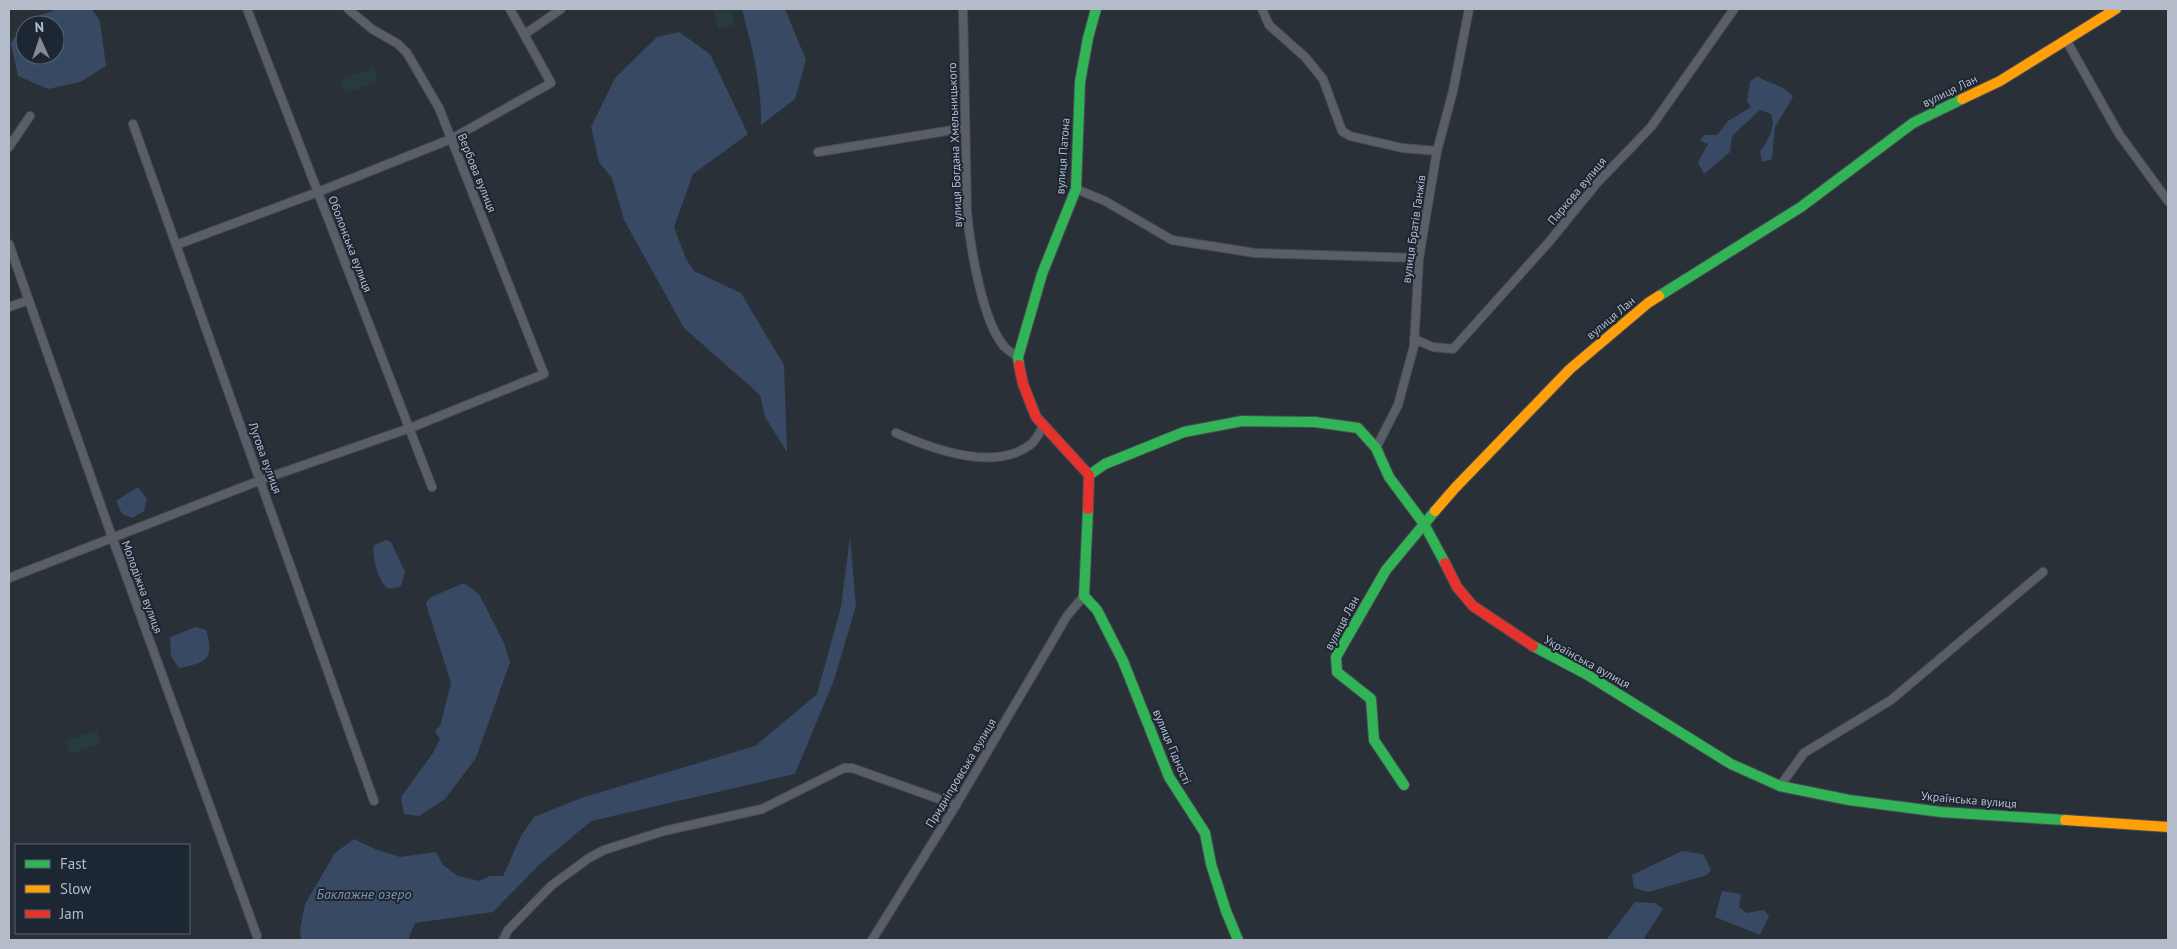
<svg xmlns="http://www.w3.org/2000/svg" width="2177" height="949" viewBox="0 0 2177 949" font-family="'PT Sans',sans-serif">
	<rect width="100%" height="100%" fill="#2a3038"/>
	<g fill="#273a3e">
		<path d="M714 9H731L734 25 718 29Z"/>
		<path d="M373 68 378 81 346 94 340 80Z"/>
		<path d="M97 730 101 743 70 754 65 741Z"/>
	</g>
	<g fill="#384963" fill-rule="evenodd">
		<path d="M58 9H92L100 21 106 66 80 82 48 89 18 76 11 43 26 20ZM25 25H55V55H25Z"/>
		<path d="M742 9H785L806 60 795 99 761 125C762 85 752 47 742 9Z"/>
		<path d="M679 32 710 54 748 134 693 174 674 227 686 259 694 271 741 293 784 365 787 452 765 417 760 395 684 328 624 220 612 178 599 162 591 127 615 78 657 37Z"/>
		<path d="M1757 76C1769 84 1785 85 1793 97L1775 127 1772 159 1762 162 1760 151C1768 141 1776 127 1771 114L1760 110 1732 136 1730 152 1704 174 1698 162 1708 144 1700 141 1704 135H1717L1728 121 1751 107 1747 101 1750 82Z"/>
		<path d="M138 487 147 499 144 511 132 518 122 514 116 501Z"/>
		<path d="M850 537 856 606 834 680 795 774 591 821 538 866 493 912 415 923 408 940H301L300 929 305 904 335 853 354 839 375 849 400 857 436 852 443 865 458 876 480 881 490 876H503L521 836 534 817 581 798 755 746 817 694 841 607Z"/>
		<path d="M386 540 391 542 405 572 401 586C396 588 390 590 386 587 378 580 371 553 374 545Z"/>
		<path d="M464 583 479 594 504 643 510 662 476 758 445 799 419 816 404 814 401 797 433 753 440 739 435 731 440 726 451 683 426 604 429 598Z"/>
		<path d="M196 627 206 630C215 659 206 663 179 668L171 656 170 637Z"/>
		<path d="M1682 851 1703 854 1711 870 1707 875 1649 892 1634 888 1632 875Z"/>
		<path d="M1722 891 1741 894 1739 907 1746 913 1764 910 1769 916 1760 935 1715 917Z"/>
		<path d="M1635 902 1655 903 1663 909 1643 940H1606Z"/>
	</g>
	<g fill="none" stroke-linecap="round" stroke-linejoin="round">
		<defs>
			<g id="street">
				<path d="M247 9 432 487"/>
				<path d="M963 9 967 212C970 246 982 319 1003 345 1006 350 1013 353 1018 357"/>
				<path d="M1262 9 1269 25 1305 57 1323 79 1342 131 1350 136 1402 148 1437 151"/>
				<path d="M525 34 561 9"/>
				<path d="M2066 40 2119 134 2168 201"/>
				<path d="M133 124 374 801"/>
				<path d="M9 147 30 116"/>
				<path d="M818 152 965 128"/>
				<path d="M1076 189 1105 201 1172 240 1255 253 1419 258"/>
				<path d="M9 244 112 537 257 936"/>
				<path d="M176 245 318 192 451 139 551 83 510 9"/>
				<path d="M9 307 29 300"/>
				<path d="M1414 339 1433 347 1453 349 1549 242 1597 183 1651 127 1734 9"/>
				<path d="M896 433C932 449 994 472 1030 445 1036 441 1040 432 1043 426"/>
				<path d="M1376 448 1398 405 1414 346 1419 258 1437 151 1453 91 1469 9"/>
				<path d="M9 578 261 480 410 428 544 374 439 108 407 53 398 44 372 29 348 9"/>
				<path d="M1780 786 1804 753 1891 700 2043 572"/>
				<path d="M503 940 508 930 552 885 589 858 604 850 664 831 762 809 844 768H852L956 805"/>
				<path d="M872 940 956 805 1067 616 1084 596"/>
			</g>
			<g id="fast">
				<path d="M1659 296 1801 207 1913 123 1962 99"/>
				<path d="M1019 365 1018 357 1042 274 1076 189 1080 82 1088 38 1096 9"/>
				<path d="M1089 475 1105 464 1184 432 1242 421 1315 422 1358 428 1376 448 1389 477 1424 524 1445 563"/>
				<path d="M1088 509 1084 596 1097 610 1123 661 1169 777 1205 833 1211 864 1226 911 1238 940"/>
				<path d="M1533 646 1586 674 1731 764 1780 786 1849 800 1941 812 2065 820"/>
				<path d="M1404 785 1374 740 1371 699 1337 672 1336 657 1386 570 1435 511"/>
			</g>
			<g id="slow">
				<path d="M1962 99 2000 81 2116 9"/>
				<path d="M1435 511 1455 488 1570 369 1648 303 1659 296"/>
				<path d="M2065 820 2168 827"/>
			</g>
			<g id="jam">
				<path d="M1019 365 1023 384 1036 417 1089 475 1088 509"/>
				<path d="M1445 563 1457 587 1473 606 1533 646"/>
			</g>
		</defs>
		<use href="#street" stroke="#484c53" stroke-width="10"/>
		<use href="#fast" stroke="#484c53" stroke-width="12"/>
		<use href="#slow" stroke="#484c53" stroke-width="12"/>
		<use href="#jam" stroke="#484c53" stroke-width="12"/>
		<use href="#street" stroke="#5a5e66" stroke-width="8"/>
		<use href="#fast" stroke="#30b455" stroke-width="10"/>
		<use href="#slow" stroke="#ff9f0a" stroke-width="10"/>
		<use href="#jam" stroke="#e5322d" stroke-width="10"/>
	</g>
	<g text-anchor="middle" stroke-width="4" stroke-linejoin="round" paint-order="stroke">
		<g font-size="12" fill="#b4bcc9" stroke="#1d2633">
			<text transform="translate(1950 91) rotate(-26)" y="4">вулиця Лан</text>
			<text transform="translate(955 145) rotate(-92)" y="4">вулиця Богдана Хмельницького</text>
			<text transform="translate(1063 156) rotate(-86)" y="4">вулиця Патона</text>
			<text transform="translate(477 173) rotate(68)" y="4">Вербова вулиця</text>
			<text transform="translate(1577 191) rotate(-50)" y="4">Паркова вулиця</text>
			<text transform="translate(1414 229) rotate(-82)" y="4">вулиця Братів Ганжів</text>
			<text transform="translate(350 244) rotate(69)" y="4">Оболонська вулиця</text>
			<text transform="translate(1611 318) rotate(-40)" y="4">вулиця Лан</text>
			<text transform="translate(265 458) rotate(70)" y="4">Лугова вулиця</text>
			<text transform="translate(142 587) rotate(70)" y="4">Молодіжна вулиця</text>
			<text transform="translate(1342 623) rotate(-62)" y="4">вулиця Лан</text>
			<text transform="translate(1587 662) rotate(29)" y="4">Українська вулиця</text>
			<text transform="translate(1172 747) rotate(67)" y="4">вулиця Гідності</text>
			<text transform="translate(961 773) rotate(-59)" y="4">Придніпровська вулиця</text>
			<text transform="translate(1969 800) rotate(5)" y="4">Українська вулиця</text>
		</g>
		<g font-size="14" font-style="italic" fill="#7c92b1" stroke="#1d2633">
			<text x="364" y="899">Баклажне озеро</text>
		</g>
	</g>
	<rect width="2177" height="949" fill="none" stroke="#b4bcc9" stroke-width="20"/>
	<rect x="15" y="844" width="175" height="90" fill="#1d2633" stroke="#59626f"/>
	<rect x="25" y="860" width="25" height="8" fill="#30b455" stroke="#59626f"/>
	<text x="60" y="869" font-size="15" fill="#b4bcc9">Fast</text>
	<rect x="25" y="885" width="25" height="8" fill="#ff9f0a" stroke="#59626f"/>
	<text x="60" y="894" font-size="15" fill="#b4bcc9">Slow</text>
	<rect x="25" y="910" width="25" height="8" fill="#e5322d" stroke="#59626f"/>
	<text x="60" y="919" font-size="15" fill="#b4bcc9">Jam</text>
	<g transform="translate(40 40) rotate(357)"><circle r="24" fill="#1d2633" stroke="#59626f"/>
	<path d="M0-4L9 19L0 12L-9 19Z" fill="#848b96"/>
	<text y="-8" font-size="14" font-weight="bold" text-anchor="middle" fill="#b4bcc9">N</text>
	</g>
</svg>
